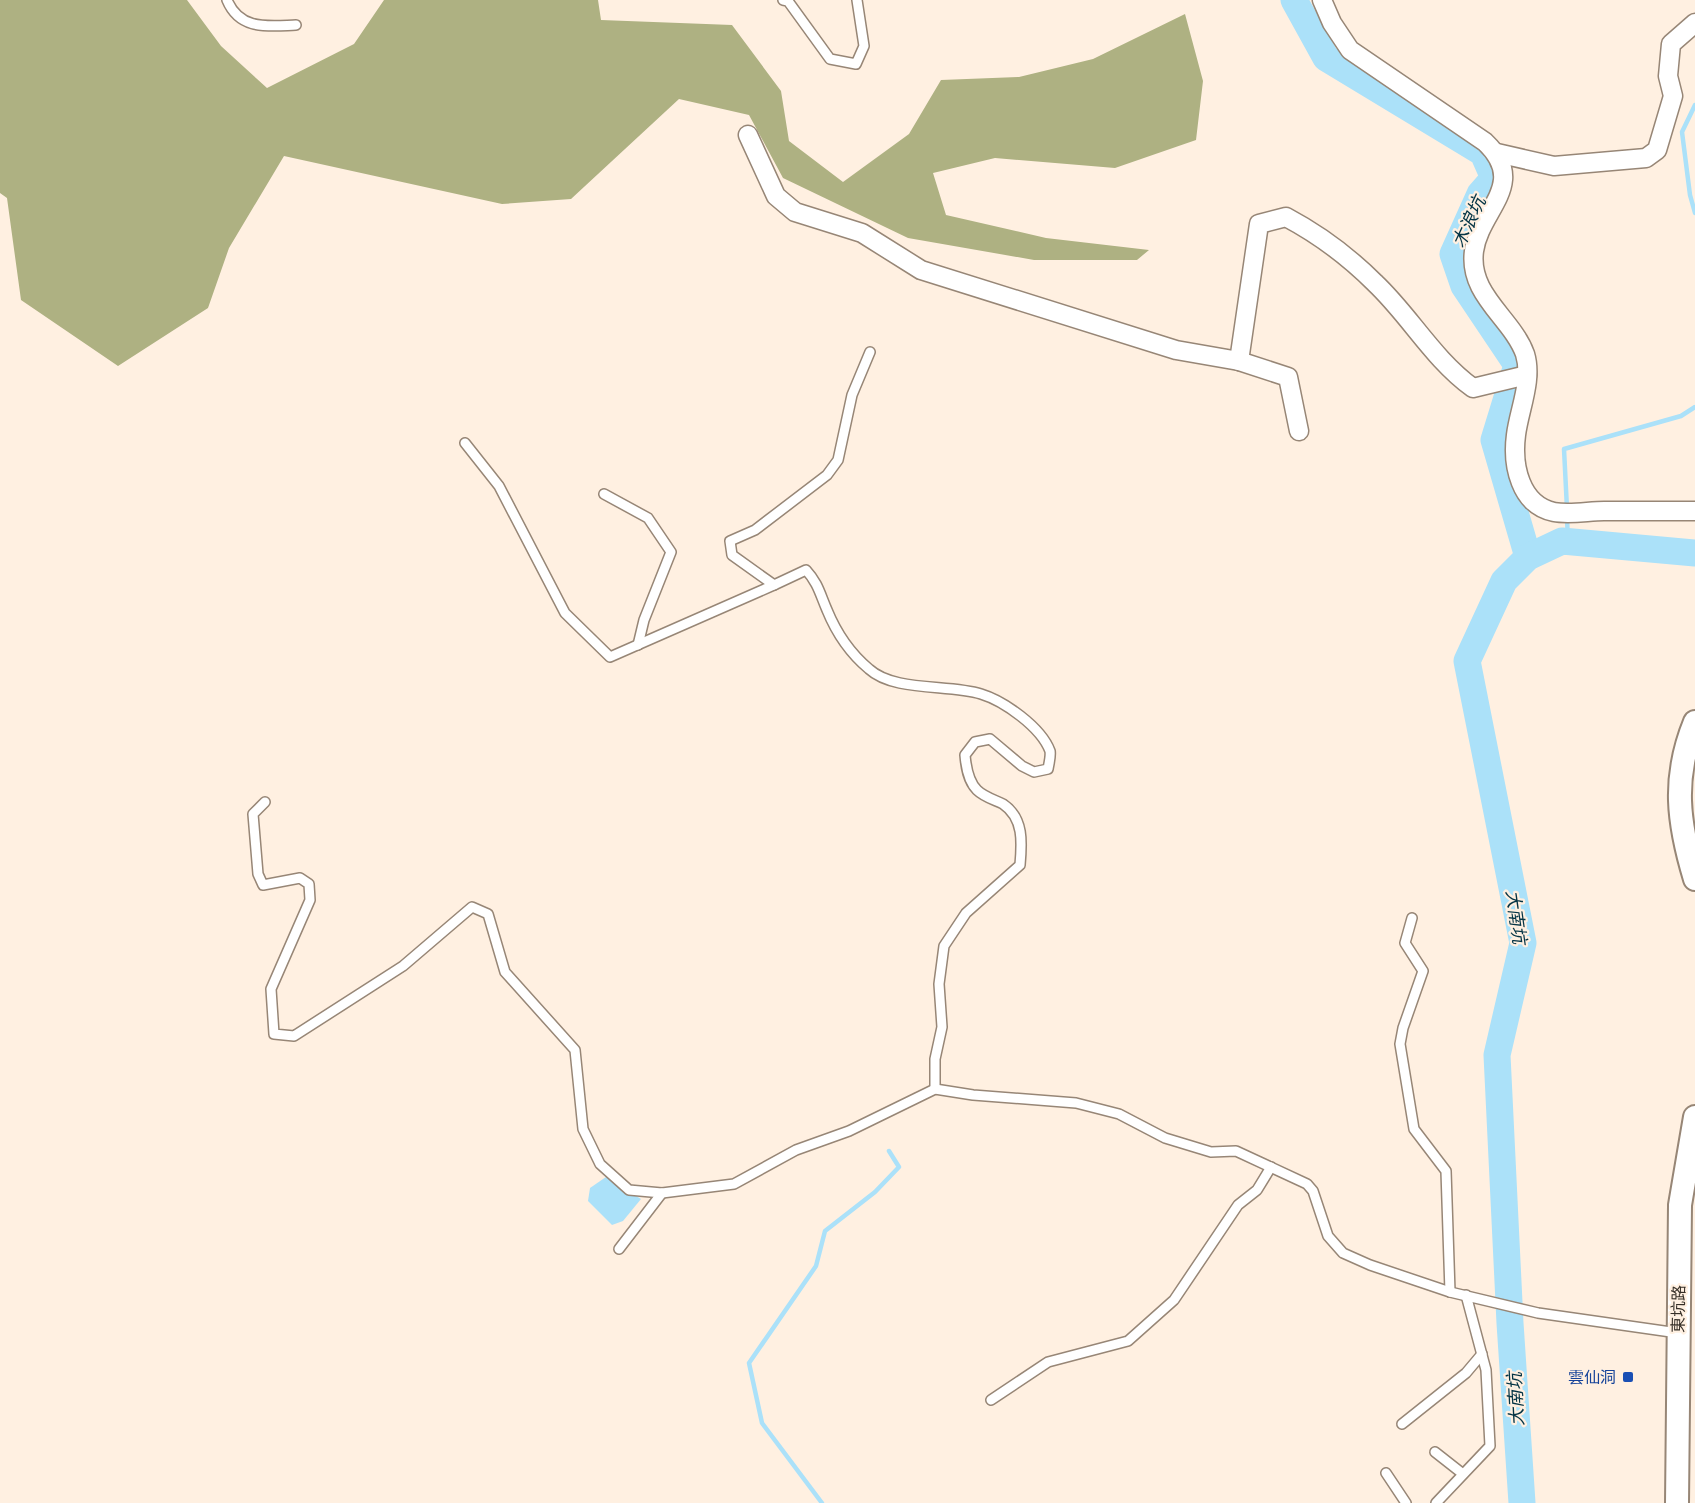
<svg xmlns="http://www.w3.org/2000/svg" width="1695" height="1503" viewBox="0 0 1695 1503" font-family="'Archivo Narrow','Noto Sans TC',sans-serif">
	<rect width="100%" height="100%" fill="#fff0e1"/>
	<path fill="#aeb182" d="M0 0H187L221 46 267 88 354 44 384 0H598L601 20 732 25 781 91 789 141 843 182 909 134 941 80 1019 77 1093 59 1185 14 1203 81 1196 140 1115 168 995 158 933 173 946 215 1046 238 1149 250 1137 260H1034L908 238 783 178 749 115 679 99 571 199 502 204 284 156 229 248 208 308 118 366 21 300 7 198 0 193Z"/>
	<path fill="#abe1f9" d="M606 1177 641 1199 623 1221 612 1225 588 1201 590 1188Z"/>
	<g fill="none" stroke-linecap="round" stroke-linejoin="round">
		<g stroke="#abe1f9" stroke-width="4.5">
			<path d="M1695 105 1682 132 1690 195 1695 213"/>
			<path d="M1567 509 1564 449 1681 416 1695 407"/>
			<path d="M1567 518 1568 542"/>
			<path d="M822 1503 762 1423 749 1363 816 1266 825 1231 875 1192 899 1167 889 1151"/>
		</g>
		<g stroke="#abe1f9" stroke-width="27">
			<path d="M1294 0 1326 58 1483 153 1494 178 1480 194 1453 254 1464 286 1517 365 1494 440 1528 557"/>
			<path d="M1522 1503 1510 1323 1497 1055 1523 943 1467 661 1504 581 1528 557 1562 541 1695 553"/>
		</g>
		<defs>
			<g id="service">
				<path d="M227 0C240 31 268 26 296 25"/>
				<path d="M783 0 788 1 830 59 856 64 864 46 857 0"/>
				<path d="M870 352 852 395 838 460 827 475 755 530 730 541 732 555 774 585 806 570C818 583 820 594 827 610 836 632 851 654 869 669 894 692 949 684 981 694 1004 701 1041 727 1050 751 1051 756 1049 763 1048 769L1034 772 1022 766 990 739 975 742 965 755C966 767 968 781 977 790 984 797 995 800 1003 804 1024 818 1022 843 1020 865L966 913 944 946 939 984 942 1027 935 1059V1089"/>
				<path d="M465 443 499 486 565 613 610 657 774 585"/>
				<path d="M604 494 648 518 671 552 644 620 638 645"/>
				<path d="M265 802 253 814 258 874 263 885 300 878 309 884 310 900 271 989 274 1034 294 1036 403 966 472 907 488 914 505 972 575 1050 583 1129 600 1164 629 1190 662 1193 734 1184 796 1150 849 1131 935 1089 973 1095 1076 1103 1119 1114 1165 1138 1211 1152 1236 1151 1307 1184 1313 1191 1328 1236 1343 1253 1370 1265 1450 1292 1538 1313 1678 1333"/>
				<path d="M1412 918 1405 943 1423 971 1403 1028 1400 1044 1414 1129 1446 1171 1450 1292"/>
				<path d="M619 1249 662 1193"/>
				<path d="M991 1400 1048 1362 1128 1341 1174 1300 1238 1205 1257 1190 1271 1167"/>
				<path d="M1402 1424 1466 1373 1482 1354"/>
				<path d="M1435 1452 1463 1474"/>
				<path d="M1386 1473 1406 1503"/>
				<path d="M1436 1503 1490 1446 1486 1370 1466 1295"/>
			</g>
			<g id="minor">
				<path d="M1322 0 1332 23 1350 50 1485 142C1529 184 1480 209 1474 251 1468 295 1512 318 1525 354 1533 380 1519 410 1516 435 1512 465 1520 505 1554 512 1570 515 1589 511 1604 511 1634 511 1665 511 1695 511"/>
				<path d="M748 135 776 196 795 212 862 233 921 270 1176 350 1239 361 1288 377 1299 431"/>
				<path d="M1497 153 1554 166 1646 158 1657 150 1673 96 1668 76 1671 44 1695 23"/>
				<path d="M1239 361 1259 224 1286 217C1318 234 1350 258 1375 283 1410 316 1433 359 1473 388L1527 375"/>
			</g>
			<g id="tertiary">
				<path d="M1695 722C1672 778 1678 823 1695 879"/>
				<path d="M1677 1503 1680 1205 1695 1117"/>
			</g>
		</defs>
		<use href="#service" stroke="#978676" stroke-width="12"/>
		<use href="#minor" stroke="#978676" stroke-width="21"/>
		<use href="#tertiary" stroke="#978676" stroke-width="26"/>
		<use href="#service" stroke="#fff" stroke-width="9"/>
		<use href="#minor" stroke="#fff" stroke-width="18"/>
		<use href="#tertiary" stroke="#fff" stroke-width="22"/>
	</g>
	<rect fill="#1a4fb4" stroke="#fff0e1" stroke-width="2" x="1622" y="1371" width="12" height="12" rx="3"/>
	<g text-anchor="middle" stroke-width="4.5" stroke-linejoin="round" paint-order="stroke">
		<g font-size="16" fill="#352e27" stroke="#fff0e1">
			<text transform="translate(1678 1309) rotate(-89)" y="6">東坑路</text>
		</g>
		<g font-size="16" fill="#164399" stroke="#fff0e1" text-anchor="end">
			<text x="1616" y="1383">雲仙洞</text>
		</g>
		<g font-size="18" font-style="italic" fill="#043445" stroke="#fff0e1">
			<text transform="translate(1469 222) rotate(-65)" y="6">木浪坑</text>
			<text transform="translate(1516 917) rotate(82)" y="6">大南坑</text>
			<text transform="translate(1516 1399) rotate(-93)" y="6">大南坑</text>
		</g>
	</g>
</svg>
